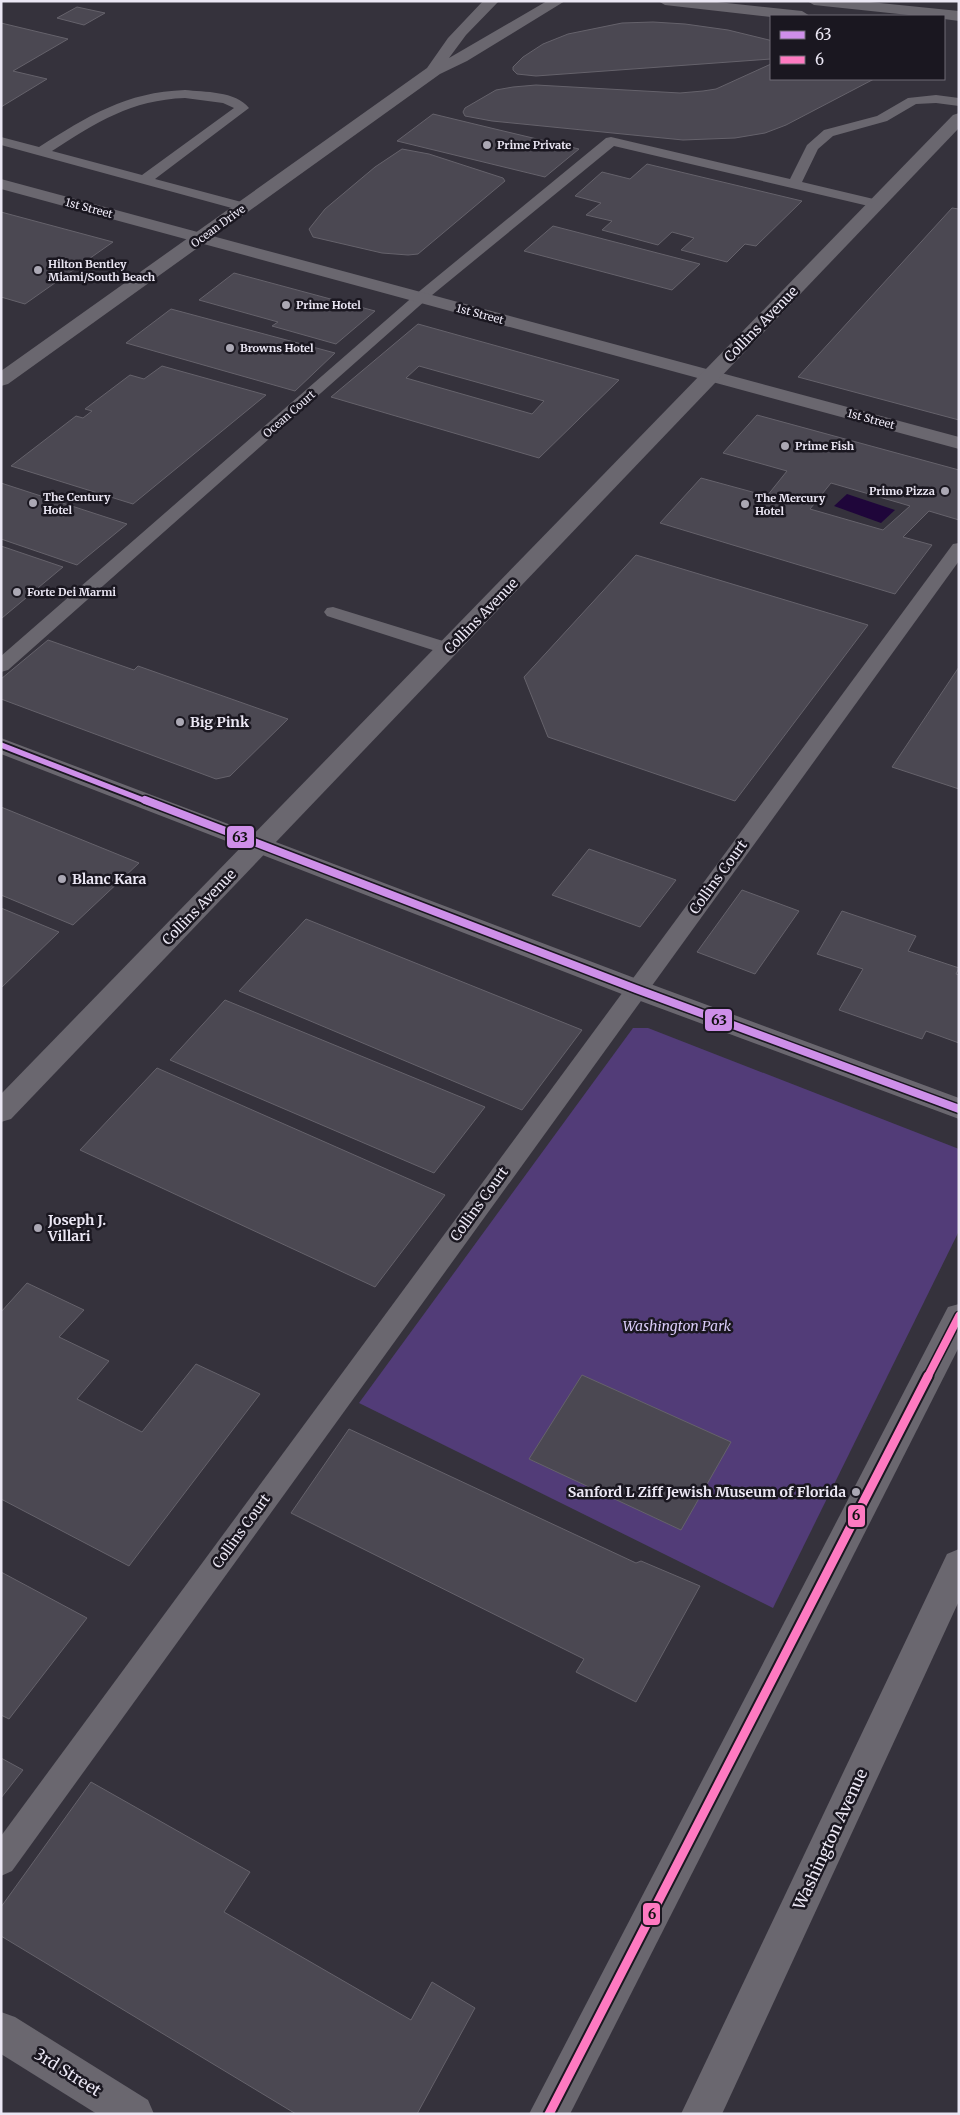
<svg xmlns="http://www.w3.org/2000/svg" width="960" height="2115" viewBox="0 0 960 2115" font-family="Merriweather,serif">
	<rect width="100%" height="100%" fill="#35323c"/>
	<path fill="#523c78" d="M633 1028H648L959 1149V1231L773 1608 359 1403Z"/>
	<path fill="#1f063a" d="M847 494 895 510 881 523 834 506Z"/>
	<g fill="#4b4852" stroke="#65626b" fill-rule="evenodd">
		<path d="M77 7 105 13 84 25 57 18Z"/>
		<path d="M653 22 685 24 728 30 769 40 771 41V59L536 76 517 74 513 70V67L523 57 543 44 568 34 622 23Z"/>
		<path d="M1 23 68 39 13 71 47 79 1 107Z"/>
		<path d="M771 64V79H874L786 125 765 133 735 138 683 140 492 121 465 116 463 112 465 108 496 90 513 87 536 85 680 93 703 91 716 89Z"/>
		<path d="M433 114 495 129 579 149 545 177 397 141Z"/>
		<path d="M402 149 429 154 503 178 505 181 418 254 408 255 382 253 313 237 309 229 325 209 375 167Z"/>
		<path d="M647 164 802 201 756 246 745 244 727 262 681 250 694 238 672 232 658 245 602 230 612 221 586 215 601 203 575 196 602 172 630 179Z"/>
		<path d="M952 208 959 209V420L798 377Z"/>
		<path d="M1 212 113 242 25 304 1 297Z"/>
		<path d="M553 226 700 264 672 290 524 251Z"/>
		<path d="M234 273 375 311 336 344 272 326 278 322 199 300Z"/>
		<path d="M171 309 335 353 295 391 126 343Z"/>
		<path d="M418 324 619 380 539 458 331 397ZM419 366 544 401 532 414 406 378Z"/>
		<path d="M162 366 266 395 133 504 11 466 76 416 83 418 92 411 85 409 130 375 144 379Z"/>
		<path d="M757 415 959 470V520L929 511 903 537 932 545 895 594 660 523 701 478 767 496 787 471 723 453ZM831 483 900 503 910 506 883 530 810 509Z"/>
		<path d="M1 483 127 524 77 565 1 539Z"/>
		<path d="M1 546 63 567 2 618H1Z"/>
		<path d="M636 555 868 625 735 801 548 737 524 677Z"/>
		<path d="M48 640 134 670 138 666 288 719 230 776 216 779 1 699V679Z"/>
		<path d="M959 667V789L892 767Z"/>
		<path d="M1 807 139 863 73 925 1 895Z"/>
		<path d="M589 849 676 880 640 927 552 895Z"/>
		<path d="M742 890 799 911 755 974 697 952Z"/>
		<path d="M1 908 59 932 1 988Z"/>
		<path d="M842 911 916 936 908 951 959 968 956 974 959 975V1043L926 1031 922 1039 839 1010 863 969 817 954Z"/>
		<path d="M306 919 582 1030 522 1110 239 991Z"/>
		<path d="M225 1000 485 1107 434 1173 170 1060Z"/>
		<path d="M157 1068 445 1195 375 1287 80 1150Z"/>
		<path d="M27 1283 84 1310 59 1337 109 1361 77 1399 142 1432 196 1364 260 1394 129 1566 1 1499V1312Z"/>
		<path d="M582 1375 731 1442 681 1530 529 1459Z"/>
		<path d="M349 1429 636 1563 641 1561 700 1586 636 1702 576 1672 584 1659 291 1513Z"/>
		<path d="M1 1572 87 1618 9 1719 1 1715Z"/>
		<path d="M1 1758 23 1770 1 1798Z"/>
		<path d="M91 1782 250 1872 224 1912 411 2020 432 1982 475 2008 417 2114H296L1 1936V1907Z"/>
	</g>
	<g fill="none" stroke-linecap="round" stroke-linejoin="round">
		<g fill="#6a676f" fill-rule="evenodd">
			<path d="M185 90C204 92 236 91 249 108L155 179 249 204 251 207 249 210H239L1 145V137L39 147C88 116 126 92 185 90ZM185 98 223 103 234 108 142 175 52 151C97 122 131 100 185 98Z"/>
			<path d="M936 95 959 98V106L936 103 916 104 887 121 833 136 818 149 802 182 882 201 884 204 877 208 614 146 426 300 8 670 1 672V656L416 294 606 138 611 137 790 179 807 145 824 130 877 116 908 98Z"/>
			<path d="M959 543V561L12 1871 1 1876V1836L953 544Z"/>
			<path d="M333 607 456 645 458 649 456 653H442L327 616 324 612 327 608Z"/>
		</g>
		<g fill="#6a676f" fill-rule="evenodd">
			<path d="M1 179 959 437V449L1 189Z"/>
			<path d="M1 738 645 982 959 1098V1119L627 996 1 754Z"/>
			<path d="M1 2012 15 2017 148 2100 154 2114H97L1 2054Z"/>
		</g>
		<g fill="#6a676f" fill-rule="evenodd">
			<path d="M483 1H499L466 35 449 58 547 1H565L467 61 440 74 8 384 1 386V371L427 68 448 38Z"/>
			<path d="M658 1H708L802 11 810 16 771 17 665 5Z"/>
			<path d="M807 1H860L959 11V21L944 19V16H918L814 5Z"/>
			<path d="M959 113V128L11 1119 1 1122V1094L953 115Z"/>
			<path d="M959 1304V1347L570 2114H529L948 1307Z"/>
			<path d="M959 1549V1601L722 2114H681L947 1554Z"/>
		</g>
		<defs>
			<path id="bus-1-far1" d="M1 745 148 802"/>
			<path id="bus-1" d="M145 800 636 989 959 1109"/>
			<path id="bus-2-far1" d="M927 1378 959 1316"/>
			<path id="bus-2" d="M549 2114 928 1376"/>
		</defs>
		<use href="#bus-1-far1" stroke="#1a1720" stroke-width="9"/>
		<use href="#bus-1" stroke="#1a1720" stroke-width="11"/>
		<use href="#bus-2-far1" stroke="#1a1720" stroke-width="11"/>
		<use href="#bus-2" stroke="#1a1720" stroke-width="13"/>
		<use href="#bus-1-far1" stroke="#ce8fe9" stroke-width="5.5"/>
		<use href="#bus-1" stroke="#ce8fe9" stroke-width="8"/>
		<use href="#bus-2-far1" stroke="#fe7ac1" stroke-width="8"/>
		<use href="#bus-2" stroke="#fe7ac1" stroke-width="9"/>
	</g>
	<g fill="#aba8b4" stroke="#1a1720" stroke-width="2">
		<circle cx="487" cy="145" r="5"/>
		<circle cx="38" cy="270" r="5"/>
		<circle cx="286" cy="305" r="5"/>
		<circle cx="230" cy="348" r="5"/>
		<circle cx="785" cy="446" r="5"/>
		<circle cx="945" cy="491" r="5"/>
		<circle cx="33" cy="503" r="5"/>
		<circle cx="745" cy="504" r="5"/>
		<circle cx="17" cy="592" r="5"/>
		<circle cx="180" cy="722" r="5"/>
		<circle cx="62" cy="879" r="5"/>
		<circle cx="38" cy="1228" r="5"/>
		<circle cx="856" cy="1492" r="5"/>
	</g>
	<g text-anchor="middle" stroke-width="5" stroke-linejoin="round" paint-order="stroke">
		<g font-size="11" font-weight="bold" fill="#ebe7f4" stroke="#1a1720" text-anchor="start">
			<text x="497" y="149">Prime Private</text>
			<text x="48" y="268">Hilton Bentley<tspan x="48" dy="13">Miami/South Beach</tspan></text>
			<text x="296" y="309">Prime Hotel</text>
			<text x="240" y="352">Browns Hotel</text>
			<text x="795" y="450">Prime Fish</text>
			<text x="935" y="495" text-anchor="end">Primo Pizza</text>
			<text x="43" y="501">The Century<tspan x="43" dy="13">Hotel</tspan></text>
			<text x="755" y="502">The Mercury<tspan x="755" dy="13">Hotel</tspan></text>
			<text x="27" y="596">Forte Dei Marmi</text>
		</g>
		<g font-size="11" fill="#ebe7f4" stroke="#1a1720">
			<text transform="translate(89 208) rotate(15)" y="4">1st Street</text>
			<text transform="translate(218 226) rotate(-36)" y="4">Ocean Drive</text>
			<text transform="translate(480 314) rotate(15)" y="4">1st Street</text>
			<text transform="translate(289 414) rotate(-41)" y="4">Ocean Court</text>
			<text transform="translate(871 419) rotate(15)" y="4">1st Street</text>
		</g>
		<g font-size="14" fill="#ebe7f4" stroke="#1a1720">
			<text transform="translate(761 324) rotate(-46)" y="5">Collins Avenue</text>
			<text transform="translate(481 616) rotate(-46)" y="5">Collins Avenue</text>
			<text transform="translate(718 877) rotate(-54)" y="5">Collins Court</text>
			<text transform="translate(199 907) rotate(-46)" y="5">Collins Avenue</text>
			<text transform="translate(479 1204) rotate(-54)" y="5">Collins Court</text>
			<text transform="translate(241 1531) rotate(-54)" y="5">Collins Court</text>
		</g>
		<g font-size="14" font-weight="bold" fill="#ebe7f4" stroke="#1a1720" text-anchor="start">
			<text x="190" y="727">Big Pink</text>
			<text x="72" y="884">Blanc Kara</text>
			<text x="48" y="1225">Joseph J.<tspan x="48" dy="16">Villari</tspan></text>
			<text x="846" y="1497" text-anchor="end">Sanford L Ziff Jewish Museum of Florida</text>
		</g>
		<g font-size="14" font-style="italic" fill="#d9cbf7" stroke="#1a1720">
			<text x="677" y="1331">Washington Park</text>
		</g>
		<g font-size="16" fill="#ebe7f4" stroke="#1a1720">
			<text transform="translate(830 1839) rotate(-65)" y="6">Washington Avenue</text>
			<text transform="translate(68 2072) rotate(32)" y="6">3rd Street</text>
		</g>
	</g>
	<g stroke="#1a1720" stroke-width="2">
		<rect x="226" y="825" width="29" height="24" rx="5" fill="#ce8fe9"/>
		<rect x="704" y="1008" width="29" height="24" rx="5" fill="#ce8fe9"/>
		<rect x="847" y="1504" width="19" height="24" rx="5" fill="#fe7ac1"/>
		<rect x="642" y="1902" width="19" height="24" rx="5" fill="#fe7ac1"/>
	</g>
	<g font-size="14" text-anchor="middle" font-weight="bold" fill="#111">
		<text x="240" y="842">63</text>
		<text x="719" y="1025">63</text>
		<text x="856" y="1520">6</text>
		<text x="652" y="1919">6</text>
	</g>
	<rect width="960" height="2115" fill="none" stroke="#ebe7f4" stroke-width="5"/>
	<rect x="770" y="15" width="175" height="65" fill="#1a1720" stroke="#6e6a75"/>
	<rect x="780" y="31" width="25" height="8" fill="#ce8fe9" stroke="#6e6a75"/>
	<text x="815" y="40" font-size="15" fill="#ebe7f4">63</text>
	<rect x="780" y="56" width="25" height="8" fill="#fe7ac1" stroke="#6e6a75"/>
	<text x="815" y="65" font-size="15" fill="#ebe7f4">6</text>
</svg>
